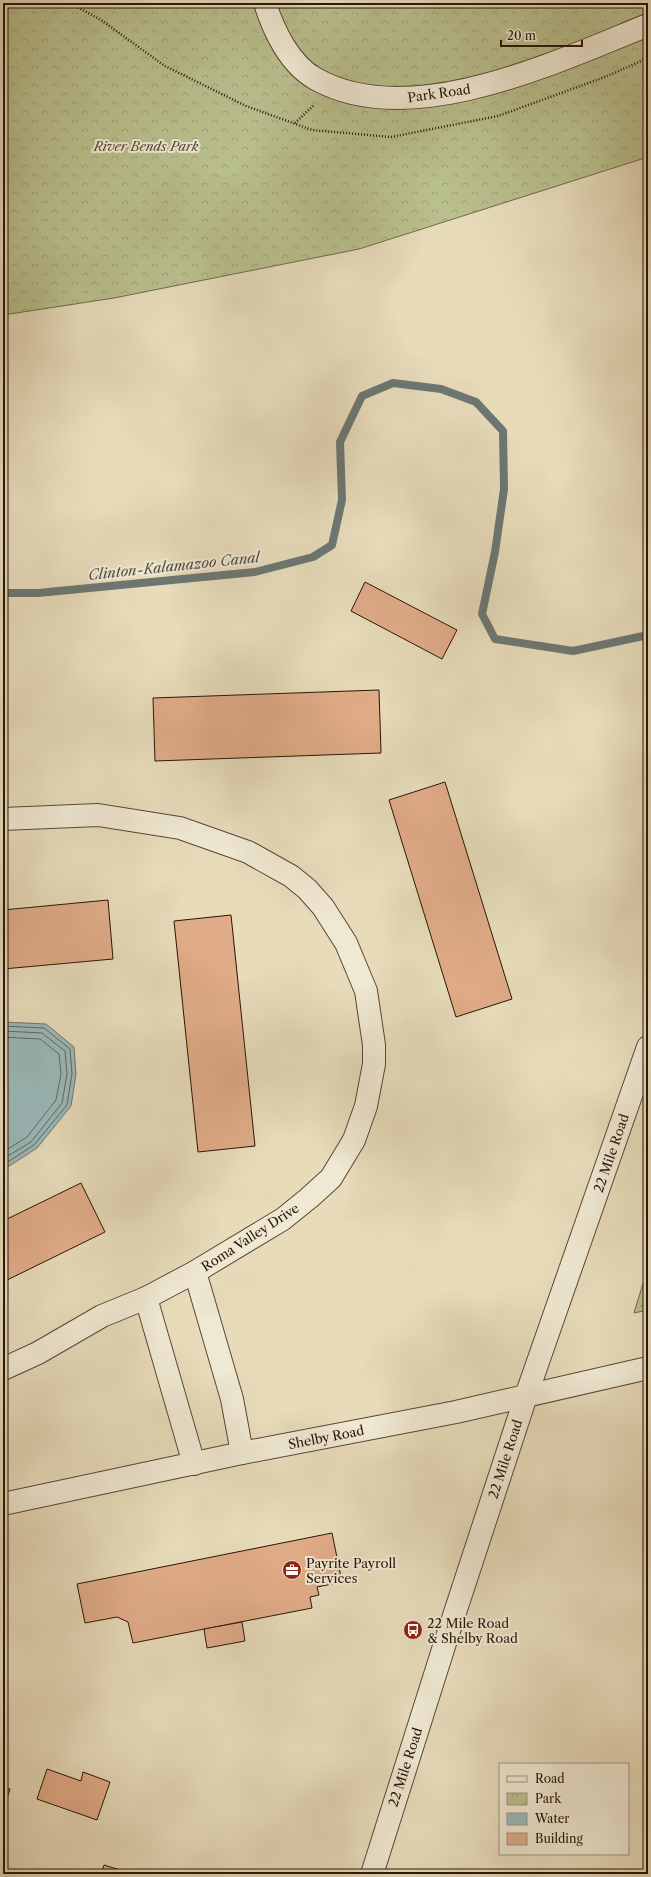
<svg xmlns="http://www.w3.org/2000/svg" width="651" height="1877" viewBox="0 0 651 1877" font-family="'Libre Caslon Text',serif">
	<defs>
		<pattern id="forest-firs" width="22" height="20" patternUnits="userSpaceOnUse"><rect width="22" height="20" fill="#b9bf8d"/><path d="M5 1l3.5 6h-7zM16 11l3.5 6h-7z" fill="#9fa378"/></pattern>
		<pattern id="park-crowns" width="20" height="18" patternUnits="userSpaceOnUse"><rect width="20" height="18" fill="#b9bf8d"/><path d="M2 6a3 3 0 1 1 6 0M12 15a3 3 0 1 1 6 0" fill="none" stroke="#9fa378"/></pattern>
	</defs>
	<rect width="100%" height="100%" fill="#e7dbba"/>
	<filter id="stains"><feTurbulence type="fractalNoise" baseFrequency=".005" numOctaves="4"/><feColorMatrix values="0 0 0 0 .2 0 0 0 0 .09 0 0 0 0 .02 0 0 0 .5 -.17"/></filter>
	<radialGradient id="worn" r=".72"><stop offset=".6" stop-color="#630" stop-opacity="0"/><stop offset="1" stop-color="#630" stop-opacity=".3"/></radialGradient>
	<path fill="url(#forest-firs)" stroke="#706a4b" d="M648 1267V1310L634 1313Z"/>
	<path fill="url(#park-crowns)" stroke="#706a4b" d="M3 3H648V157L359 249 114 298 3 315Z"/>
	<path fill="#9ab9b9" stroke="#6c7773" d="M3 1022 46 1024 74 1047 76 1074 71 1106 37 1148 3 1170Z"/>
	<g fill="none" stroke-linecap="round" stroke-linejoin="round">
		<g stroke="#616761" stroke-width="1">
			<path d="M3 1026 44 1028 70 1049 72 1074 67 1105 34 1145 3 1165"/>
			<path d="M3 1031 42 1033 65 1051 67 1074 62 1103 31 1142 3 1159"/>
			<path d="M3 1037 40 1039 59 1054 61 1074 56 1100 27 1137 3 1152"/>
		</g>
		<path stroke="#6c7773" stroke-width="8" d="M3 593H38L255 572 313 557 332 545 342 500 340 442 362 396 393 383 441 389 476 402 503 431 504 489 495 552 482 614 495 639 573 651 648 635"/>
	</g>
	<g fill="#e0ac88" stroke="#281509">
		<path d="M365 582 457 630 442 659 351 611Z"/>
		<path d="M379 690 381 753 155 761 153 698Z"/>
		<path d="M445 782 512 999 456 1017 389 800Z"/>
		<path d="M108 900 113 959 3 969V910Z"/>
		<path d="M231 915 255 1146 198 1152 174 921Z"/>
		<path d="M81 1183 105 1232 3 1282V1221Z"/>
		<path d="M332 1533 342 1582 317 1587 319 1595 310 1597 312 1608 133 1643 128 1622 117 1617 85 1623 77 1584Z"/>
		<path d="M242 1622 245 1641 207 1648 204 1629Z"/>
		<path d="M47 1769 81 1781 83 1772 110 1782 97 1820 37 1799Z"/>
		<path d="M3 1787 10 1789 3 1811Z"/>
		<path d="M104 1865 133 1874H101Z"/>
	</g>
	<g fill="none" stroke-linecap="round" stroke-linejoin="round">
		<defs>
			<g id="minor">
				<path d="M265 3C273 30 290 65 316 79 410 132 558 61 648 25"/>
				<path d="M3 819 98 815 180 828 248 852 291 876 307 889 323 907 346 943 366 991 374 1045V1064L366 1106 354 1140 331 1178 309 1198 283 1219 195 1272 146 1298 102 1316 38 1353 3 1369"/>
				<path d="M195 1272 232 1399 242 1453"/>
				<path d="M146 1298 194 1464"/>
				<path d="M3 1504 242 1453 456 1412 648 1368"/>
				<path d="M372 1874 446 1640 526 1396 648 1047"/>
			</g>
		</defs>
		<use href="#minor" stroke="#584635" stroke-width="24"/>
		<g stroke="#281509" stroke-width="2.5" stroke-dasharray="1 2" stroke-linecap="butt">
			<path d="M70 3 101 20 165 66 246 106 312 130 391 137 498 116 605 77 648 58"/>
			<path d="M295 123 314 105"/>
		</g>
		<use href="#minor" stroke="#efe8d2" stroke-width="22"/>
	</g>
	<defs>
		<symbol id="office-disc" viewBox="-11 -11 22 22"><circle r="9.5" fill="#8f2418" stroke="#efe8d2"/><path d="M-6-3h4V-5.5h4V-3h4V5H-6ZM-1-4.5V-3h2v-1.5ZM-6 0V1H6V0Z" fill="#fff"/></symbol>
		<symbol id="bus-disc" viewBox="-11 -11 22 22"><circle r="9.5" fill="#8f2418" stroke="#efe8d2"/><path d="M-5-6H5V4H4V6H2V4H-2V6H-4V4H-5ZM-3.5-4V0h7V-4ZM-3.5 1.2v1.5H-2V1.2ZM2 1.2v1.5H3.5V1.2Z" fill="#fff"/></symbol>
	</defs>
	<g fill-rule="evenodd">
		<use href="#office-disc" x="281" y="1559" width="22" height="22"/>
		<use href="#bus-disc" x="402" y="1619" width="22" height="22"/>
	</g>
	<g text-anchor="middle" stroke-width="4" stroke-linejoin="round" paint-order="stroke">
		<g font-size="13" fill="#281509" stroke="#efe8d2">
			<text transform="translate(439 93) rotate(-8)" y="5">Park Road</text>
			<text transform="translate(611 1153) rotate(-71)" y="5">22 Mile Road</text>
			<text transform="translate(250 1237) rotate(-33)" y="5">Roma Valley Drive</text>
			<text transform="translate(326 1437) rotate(-11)" y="5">Shelby Road</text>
			<text transform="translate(505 1459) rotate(-72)" y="5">22 Mile Road</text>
			<text transform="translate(405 1767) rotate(-72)" y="5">22 Mile Road</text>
		</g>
		<g font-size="13" font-style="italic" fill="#544831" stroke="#efe8d2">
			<text x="146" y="151">River Bends Park</text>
		</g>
		<g font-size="13" fill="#281509" stroke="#efe8d2" text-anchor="start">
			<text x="306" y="1568">Payrite Payroll<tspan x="306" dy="15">Services</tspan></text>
			<text x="427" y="1628">22 Mile Road<tspan x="427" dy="15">&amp; Shelby Road</tspan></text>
		</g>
		<g font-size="14" font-style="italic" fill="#504e47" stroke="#efe8d2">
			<text transform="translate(174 566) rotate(-6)" y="5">Clinton-Kalamazoo Canal</text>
		</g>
	</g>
	<rect width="651" height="1877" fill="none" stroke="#e7dbba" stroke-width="16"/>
	<rect x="4" y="4" width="643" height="1869" fill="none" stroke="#281509" stroke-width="2"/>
	<rect x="8" y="8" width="635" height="1861" fill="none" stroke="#281509"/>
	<rect x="499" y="1763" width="130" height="92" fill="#efe8d2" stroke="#9f9482"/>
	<rect x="507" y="1776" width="20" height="6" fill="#efe8d2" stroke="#9f9482"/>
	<text x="535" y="1783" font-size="12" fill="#281509">Road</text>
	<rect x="507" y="1793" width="20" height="12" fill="url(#park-crowns)" stroke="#9f9482"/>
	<text x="535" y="1803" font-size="12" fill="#281509">Park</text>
	<rect x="507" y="1813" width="20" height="12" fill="#9ab9b9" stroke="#9f9482"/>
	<text x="535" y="1823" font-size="12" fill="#281509">Water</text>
	<rect x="507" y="1833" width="20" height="12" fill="#e0ac88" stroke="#9f9482"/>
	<text x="535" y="1843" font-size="12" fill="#281509">Building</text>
	<path d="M501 40v6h81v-6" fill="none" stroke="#281509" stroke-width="2"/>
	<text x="507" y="40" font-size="12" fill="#281509" stroke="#efe8d2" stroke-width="3" paint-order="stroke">20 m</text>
	<rect width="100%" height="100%" filter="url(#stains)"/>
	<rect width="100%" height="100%" fill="url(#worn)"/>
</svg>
